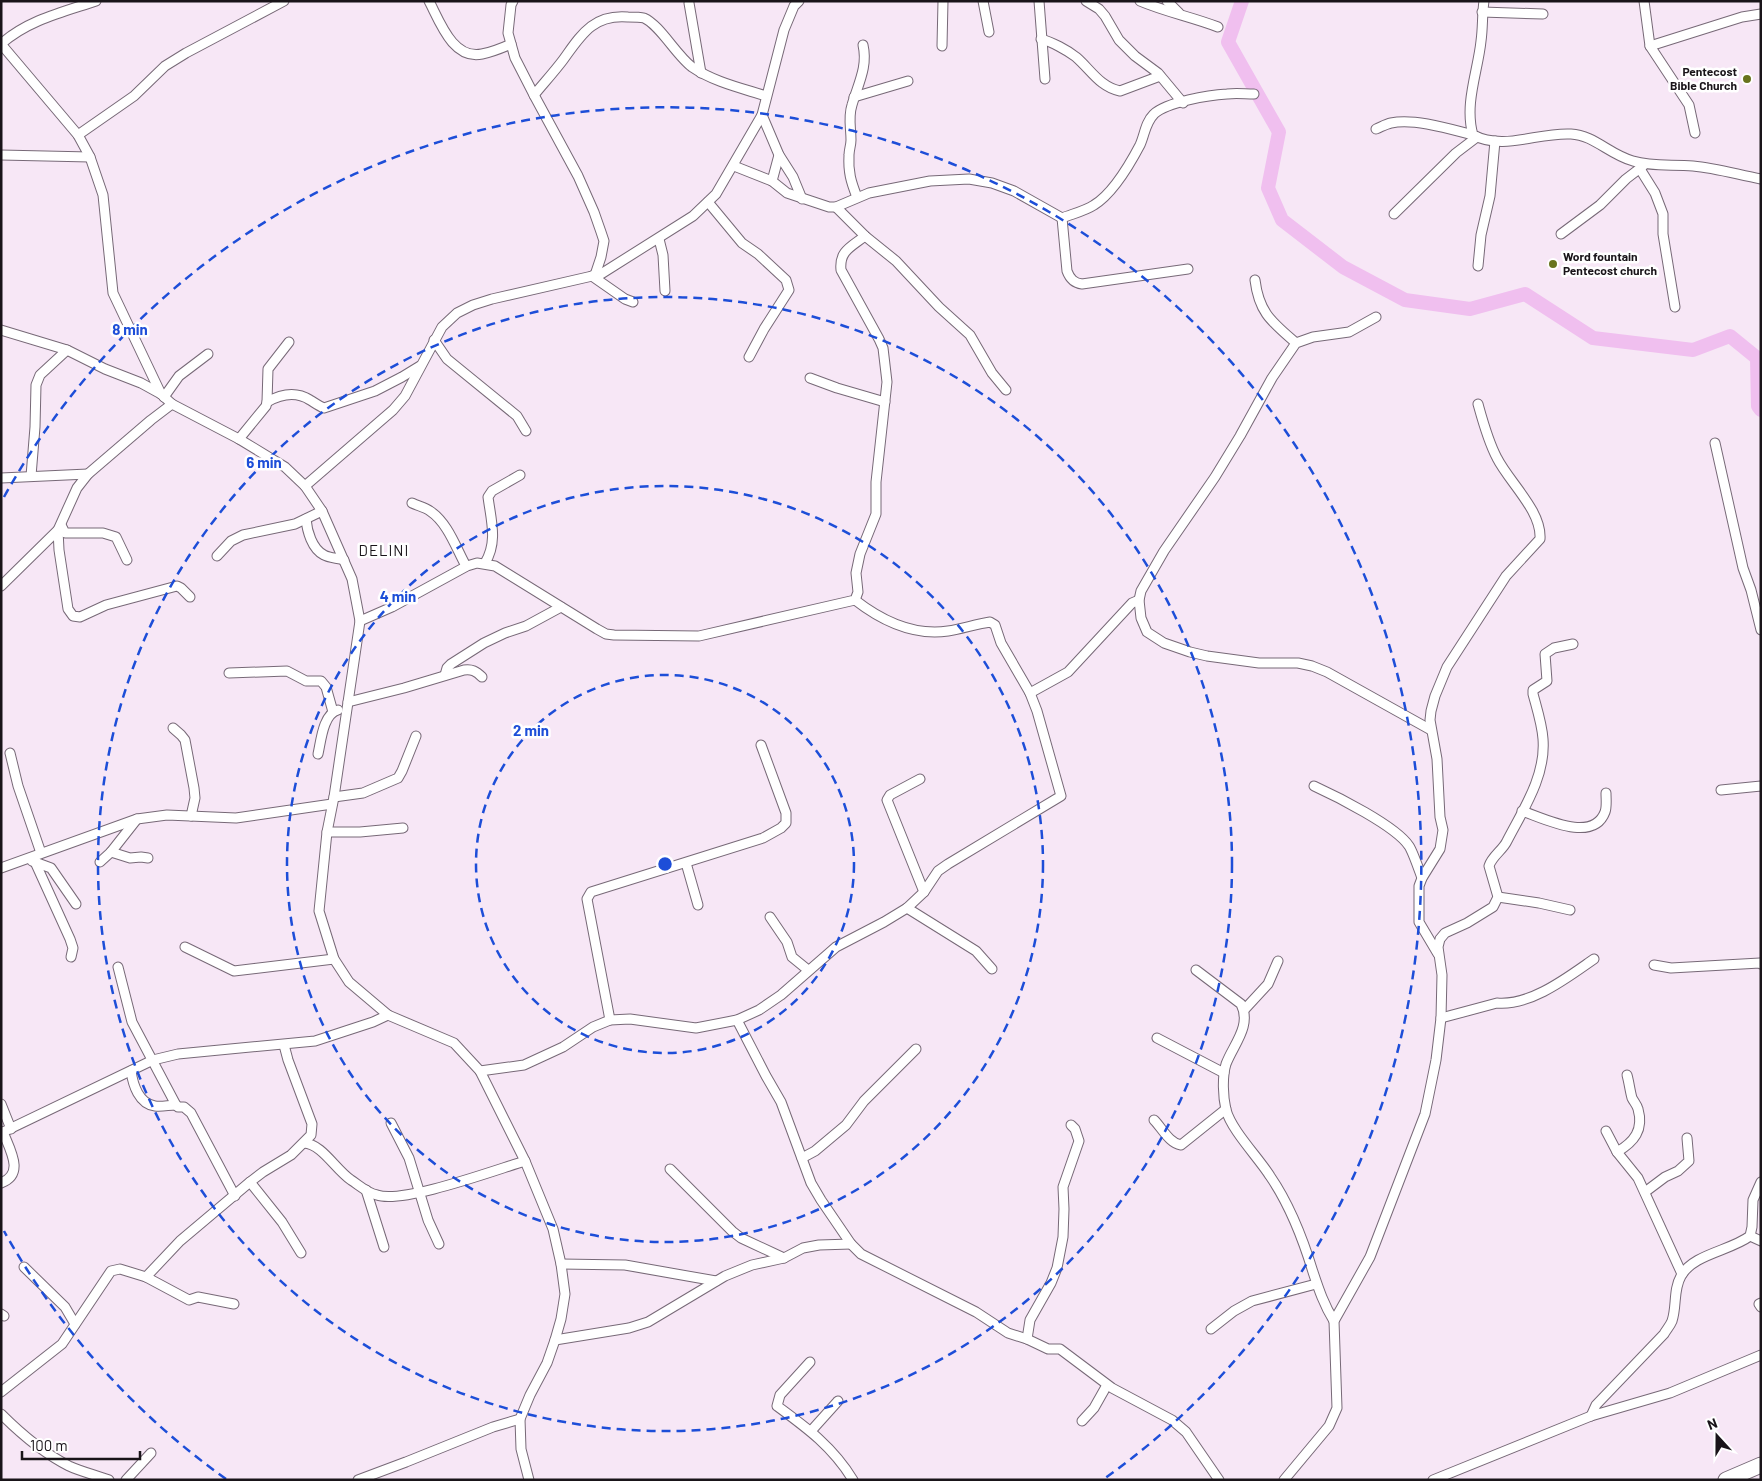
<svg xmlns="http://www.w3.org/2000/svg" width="1762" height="1481" viewBox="0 0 1762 1481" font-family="Barlow,sans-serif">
	<rect width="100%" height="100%" fill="#f7e7f6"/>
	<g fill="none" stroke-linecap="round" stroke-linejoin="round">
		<path stroke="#f0bfef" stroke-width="14" d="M1242 1 1228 42 1279 132 1268 188 1282 220 1343 267 1405 300 1470 309 1525 294 1593 338 1693 350 1730 336 1757 358 1758 406 1761 410"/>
		<defs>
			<g id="street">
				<path d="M429 1C440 22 453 60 482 54 492 52 502 48 511 44"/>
				<path d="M513 1 511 5 508 33 515 58 534 95 578 176 594 212 601 232 604 241 601 257 595 275"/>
				<path d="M983 1 989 32"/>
				<path d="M1039 1 1045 79"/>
				<path d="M1086 1 1099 9 1105 16 1119 40 1135 56 1158 73 1183 103"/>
				<path d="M1140 1C1166 12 1192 17 1218 27"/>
				<path d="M1167 1 1179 13"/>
				<path d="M1484 1C1482 15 1483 27 1481 41 1478 71 1464 104 1473 135 1504 151 1538 132 1571 134 1594 135 1610 155 1633 161 1652 167 1673 164 1693 166 1716 168 1739 175 1761 179"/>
				<path d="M1644 1 1650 46 1689 105 1695 133"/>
				<path d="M689 3 701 73"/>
				<path d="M1482 12 1543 14"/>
				<path d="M1041 39C1052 42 1067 50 1076 57 1091 70 1100 87 1120 91L1160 76"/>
				<path d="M1 44 78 135 90 157 103 195 113 293 161 394 172 404 239 439 285 467 305 486 322 511 352 579 360 621 334 797 327 832 319 911 334 959 349 982 388 1015 454 1043 480 1071 525 1161 553 1229 561 1264 565 1294 561 1319 555 1340 547 1363 530 1395 520 1419 521 1449 529 1480"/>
				<path d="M1 44C28 20 63 12 96 1"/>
				<path d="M942 46 943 1"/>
				<path d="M1650 46 1742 17 1761 14"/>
				<path d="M534 95C543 84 554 72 563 60 581 35 593 14 628 17 633 17 640 17 644 18 660 25 676 55 692 67 714 82 741 88 766 96"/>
				<path d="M854 97 908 81"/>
				<path d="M762 115 779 155 793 177 802 199"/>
				<path d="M1376 129C1381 127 1386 124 1391 123 1414 118 1450 129 1473 135"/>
				<path d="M78 135 134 96 165 66 186 53 284 1"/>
				<path d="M1 155 90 157"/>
				<path d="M734 166 772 181 787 193 829 207H836L869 193 930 181 969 179 992 183 1014 191 1062 218C1072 214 1085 211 1094 205 1112 194 1130 164 1140 145 1145 134 1145 123 1154 114 1167 102 1209 95 1227 94 1236 93 1245 94 1254 94"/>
				<path d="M1640 169 1655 193 1663 214V234L1675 307"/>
				<path d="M772 181 779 155"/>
				<path d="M857 197C851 182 848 172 849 155 849 150 851 145 851 140 851 128 848 117 852 105 858 84 868 67 863 45"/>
				<path d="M708 202 742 243 758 254 786 280 789 290 764 329 749 357"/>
				<path d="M836 207 865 236 896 261 939 307 970 335 992 373 1006 390"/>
				<path d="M1394 214 1456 153 1477 137"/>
				<path d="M1062 218 1067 271C1070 279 1074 283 1082 284L1188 269"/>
				<path d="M1561 234 1600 205 1626 179 1643 166"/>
				<path d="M659 239 663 255 665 291"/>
				<path d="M1478 266 1481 235 1490 196 1495 141"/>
				<path d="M592 276 625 299 633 302"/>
				<path d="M1255 280C1259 313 1272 322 1296 343"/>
				<path d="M1376 317 1349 332 1313 337 1296 343 1272 378 1240 436 1215 477 1164 551 1141 591 1139 600 1141 618 1147 632 1164 643 1190 652 1207 656 1259 663H1298L1312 666 1327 672 1431 730"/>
				<path d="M1 330 67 350 105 369 141 383 161 394"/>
				<path d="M434 340 447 359 517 416 526 431"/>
				<path d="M810 378 837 388 885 402"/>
				<path d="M164 397 179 376 208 354"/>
				<path d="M267 402C281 394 296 391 310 400 315 403 319 406 324 408L375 391 402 377 420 366"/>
				<path d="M239 439 266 406 267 402 268 369 289 342"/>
				<path d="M1715 443 1743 568 1751 590 1761 630"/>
				<path d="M31 476 35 427 36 385 40 375 67 350"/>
				<path d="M1 478 88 474"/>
				<path d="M305 486 393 410 405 396 442 327 457 313 473 305 492 299 601 274 693 216 716 194 762 115 784 30 794 6 799 1"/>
				<path d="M412 503C418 506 425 507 430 511 448 523 456 548 466 566"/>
				<path d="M306 519C307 531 312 549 324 555 329 558 338 558 344 560"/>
				<path d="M61 525 65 533H103L116 537 127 560"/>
				<path d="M58 530 59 550 68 609 73 616 80 617 106 605 177 586 181 588 190 597"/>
				<path d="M217 556 231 541 243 535 295 524 322 511"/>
				<path d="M485 563C498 542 491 520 488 497L492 491 520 475"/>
				<path d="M1 586 58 530 77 488 88 474 151 420 172 404"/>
				<path d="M360 621 392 607 467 566 477 563 495 566 597 629 606 634 614 635 699 636 855 600 858 592 856 573 860 554 876 514V482L887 382 883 348 879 339 841 270C839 251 851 247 865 236"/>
				<path d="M229 673 287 671 306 681H321L326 687 333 712"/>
				<path d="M445 675 447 668 451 664 484 643 505 633 526 626 561 607"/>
				<path d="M1030 693 1068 672 1132 603 1139 600"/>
				<path d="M348 702 404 688 464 670C472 669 476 671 482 677"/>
				<path d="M173 728 181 735 185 740 194 788 195 798 191 816"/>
				<path d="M10 753 18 786 41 853"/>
				<path d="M318 754C321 741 323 714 338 710"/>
				<path d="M920 779 890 795 887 800 924 892"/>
				<path d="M1314 786C1336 796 1396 826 1409 846 1413 852 1419 870 1422 878"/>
				<path d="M1721 790 1761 786"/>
				<path d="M334 797 363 793 398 778 402 771 416 736"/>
				<path d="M1522 811C1543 818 1593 844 1605 812 1607 807 1606 799 1606 793"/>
				<path d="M327 832H360L403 828"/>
				<path d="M111 852 130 858 141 857 148 858"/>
				<path d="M32 861 51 868 76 904"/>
				<path d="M35 862 70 939 73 948 71 957"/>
				<path d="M100 862 111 852 137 819"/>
				<path d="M686 863 698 905"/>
				<path d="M1 868 137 819 167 815 236 818 332 804"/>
				<path d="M1498 897 1539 903 1570 910"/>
				<path d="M907 908 976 951 992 969"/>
				<path d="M770 917 787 942 792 957 808 970"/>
				<path d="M185 947 234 971 334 959"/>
				<path d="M1438 954 1419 922V886L1422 878 1440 849 1443 830 1440 817 1437 759 1430 720 1431 711 1435 696 1447 667 1506 576 1540 539C1542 511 1509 482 1497 458 1488 441 1483 422 1478 404"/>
				<path d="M1654 965 1671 968 1760 963 1761 964"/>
				<path d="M118 967 132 1022 176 1105 178 1107H184L191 1113 235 1196"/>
				<path d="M1196 970 1241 1004C1252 1026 1233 1045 1226 1064 1222 1077 1223 1097 1226 1110 1232 1131 1258 1157 1270 1176 1290 1205 1303 1239 1313 1272 1319 1290 1324 1305 1334 1321"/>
				<path d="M1244 1010 1268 984 1278 961"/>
				<path d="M1441 1018 1497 1003C1531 1006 1568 977 1594 959"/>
				<path d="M610 1020 587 899 591 892 763 838 781 828 786 823V813L761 745"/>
				<path d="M737 1020 766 1076 781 1102 811 1183 821 1200 851 1244 861 1254 976 1312 1008 1333 1027 1339 1048 1349H1060L1112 1388 1172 1420 1186 1432 1219 1480"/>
				<path d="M1157 1038 1224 1073"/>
				<path d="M131 1071C133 1085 139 1104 155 1106 162 1107 169 1105 176 1105"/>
				<path d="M480 1071 524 1065 563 1047 593 1027 610 1020 630 1019 696 1028 737 1020 759 1010 781 995 836 947 884 922 907 908 924 892 938 871 948 864 1061 796 1037 711 1030 693 1001 643 995 625 990 622C976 624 962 629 948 631 914 636 882 621 855 600"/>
				<path d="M1 1104 11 1129"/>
				<path d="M1154 1120C1162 1128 1169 1143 1181 1145L1226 1109"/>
				<path d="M391 1123 409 1158 428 1220 439 1244"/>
				<path d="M1606 1131 1617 1152 1638 1178 1682 1274"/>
				<path d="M1 1133 153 1060 178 1054 315 1041 373 1022 388 1015"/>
				<path d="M304 1143C322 1144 335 1169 351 1180 359 1185 367 1193 377 1195 403 1204 495 1170 525 1161"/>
				<path d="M1617 1152C1634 1142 1644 1130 1638 1109 1637 1105 1634 1102 1632 1098 1630 1091 1629 1082 1627 1075"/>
				<path d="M802 1158 815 1151 846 1125 864 1101 916 1049"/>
				<path d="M670 1169 732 1231 741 1238 784 1258"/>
				<path d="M250 1182 282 1222 301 1253"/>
				<path d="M1 1183C25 1174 10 1150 3 1132"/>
				<path d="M366 1190 384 1247"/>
				<path d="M1645 1192 1665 1177 1678 1171 1689 1161 1687 1138"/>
				<path d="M1750 1236 1761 1241"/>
				<path d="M561 1264 625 1265 716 1281"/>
				<path d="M24 1267 65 1307 75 1324"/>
				<path d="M146 1277 189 1300 198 1297 234 1304"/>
				<path d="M1761 1303 1759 1304 1761 1307"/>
				<path d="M1 1314 4 1316"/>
				<path d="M1211 1329 1234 1311 1252 1301 1316 1284"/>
				<path d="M1027 1339 1030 1320 1051 1283 1057 1268 1063 1237 1064 1209 1063 1187 1079 1141 1075 1129 1071 1125"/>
				<path d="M555 1340 629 1328 648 1322 725 1276 752 1265 784 1258 803 1248 819 1245 851 1244"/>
				<path d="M810 1362 780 1395 777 1406C807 1428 833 1447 853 1480"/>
				<path d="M1 1392 62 1344 111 1271 120 1269 146 1277 180 1241 250 1182 263 1172 291 1155 311 1135 312 1124 288 1060 284 1045"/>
				<path d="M1 1414C22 1435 43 1453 69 1466 82 1472 96 1475 109 1480"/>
				<path d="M1591 1416 1596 1405 1664 1334C1666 1330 1670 1326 1672 1321 1677 1306 1673 1290 1681 1276 1693 1254 1730 1251 1750 1236L1752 1227 1753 1200 1761 1182"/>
				<path d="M1082 1421 1094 1408 1107 1385"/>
				<path d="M811 1431 838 1401"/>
				<path d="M126 1480 151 1453"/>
				<path d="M358 1480 406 1462 493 1427 520 1419"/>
				<path d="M1284 1480 1329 1426 1337 1408 1334 1321 1370 1257 1425 1114 1436 1060 1441 1018 1442 975 1438 947 1440 939 1445 933 1467 923 1493 907 1498 897 1489 866C1492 856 1503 850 1507 841 1523 810 1546 776 1543 739 1542 724 1537 709 1533 694V690L1547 681 1545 654 1554 648 1573 644"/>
				<path d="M1433 1480 1591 1416 1670 1393 1761 1355"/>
			</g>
			<path id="highway" d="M1726 1480 1761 1465"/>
		</defs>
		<use href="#street" stroke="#776977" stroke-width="11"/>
		<use href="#highway" stroke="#776977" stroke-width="17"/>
		<use href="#street" stroke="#fff" stroke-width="9"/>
		<use href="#highway" stroke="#fff" stroke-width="15"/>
	</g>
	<g fill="none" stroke="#1d4ed8" stroke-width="2.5" stroke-dasharray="9 6">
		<circle cx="665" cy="864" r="189"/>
		<circle cx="665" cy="864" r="378"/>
		<circle cx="665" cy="864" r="567"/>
		<path d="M226 1479A756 756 0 0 1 4 1231M4 497A756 756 0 1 1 1104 1479"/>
	</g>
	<g fill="#68731d" stroke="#fff" stroke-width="2">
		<circle cx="1747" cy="79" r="5"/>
		<circle cx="1553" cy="264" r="5"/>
	</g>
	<g text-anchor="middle" stroke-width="5" stroke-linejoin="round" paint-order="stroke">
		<g font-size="12" font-weight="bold" fill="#191419" stroke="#fff" text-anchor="end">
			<text x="1737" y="76">Pentecost<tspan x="1737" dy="14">Bible Church</tspan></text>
			<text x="1563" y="261" text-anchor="start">Word fountain<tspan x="1563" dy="14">Pentecost church</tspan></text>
		</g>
		<g font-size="15" letter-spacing="1" fill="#191419" stroke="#fff">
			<text x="384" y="556">DELINI</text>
		</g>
	</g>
	<circle cx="665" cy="864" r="8" fill="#1d4ed8" stroke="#fff" stroke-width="2.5"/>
	<g font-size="15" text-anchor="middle" font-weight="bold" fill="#1d4ed8" stroke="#fff" stroke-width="5" stroke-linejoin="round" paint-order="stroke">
		<text x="130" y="335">8 min</text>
		<text x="264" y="468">6 min</text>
		<text x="398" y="602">4 min</text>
		<text x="531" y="736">2 min</text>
	</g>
	<rect width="1762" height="1481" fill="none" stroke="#191419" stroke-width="5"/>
	<g transform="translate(1717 1436) rotate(339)" stroke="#ffffff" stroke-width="4" paint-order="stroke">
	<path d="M0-4L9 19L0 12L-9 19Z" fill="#191419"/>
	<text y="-8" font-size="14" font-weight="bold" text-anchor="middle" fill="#191419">N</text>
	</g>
	<path d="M22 1451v8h118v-8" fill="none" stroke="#191419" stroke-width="2.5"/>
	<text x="30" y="1451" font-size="15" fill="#191419" stroke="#ffffff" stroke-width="4" paint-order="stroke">100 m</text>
</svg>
